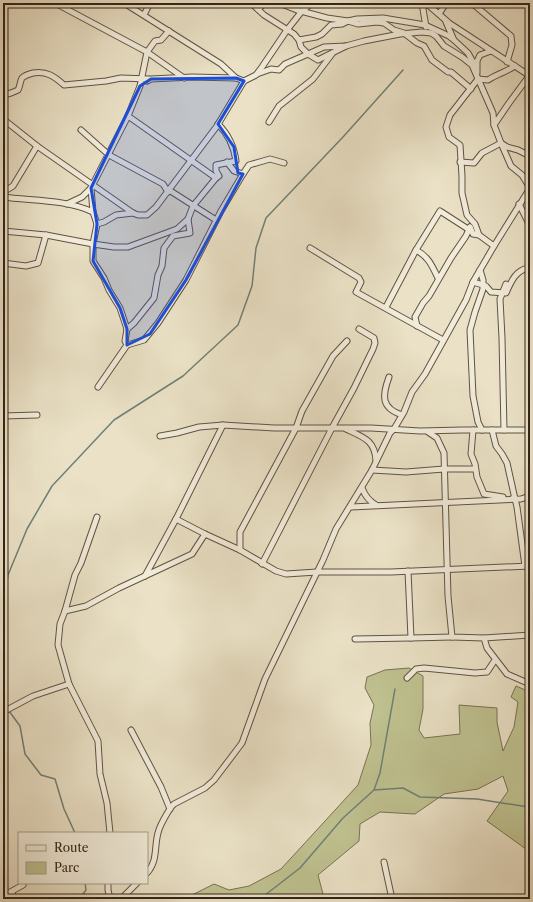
<svg xmlns="http://www.w3.org/2000/svg" width="533" height="902" viewBox="0 0 533 902" font-family="'Libre Caslon Text',serif">
	<rect width="100%" height="100%" fill="#eae1c6"/>
	<filter id="stains"><feTurbulence type="fractalNoise" baseFrequency=".005" numOctaves="4"/><feColorMatrix values="0 0 0 0 .2 0 0 0 0 .09 0 0 0 0 .02 0 0 0 .5 -.17"/></filter>
	<radialGradient id="worn" r=".72"><stop offset=".6" stop-color="#630" stop-opacity="0"/><stop offset="1" stop-color="#630" stop-opacity=".3"/></radialGradient>
	<path fill="#bfc190" stroke="#7a7254" d="M409 668 423 676V709L419 730 424 738 460 734 459 705 497 708V722L503 751 514 727 518 702 511 697 516 686 530 692V852L487 821 508 791 503 776 478 789 444 794 415 814 380 812 360 824 359 841 318 875 323 894 307 899H184L214 884 229 890 249 886 281 869 358 785 371 745 370 723 374 705 365 688 367 677 385 670Z"/>
	<g fill="none" stroke-linecap="round" stroke-linejoin="round">
		<g stroke="#708076" stroke-width="1.5">
			<path d="M3 607 8 575 27 529 52 486 114 420 183 376 238 325 252 286 256 248 266 218 343 137 403 70"/>
			<path d="M3 702 6 707"/>
			<path d="M9 711 20 726 25 754 41 775 55 779 64 809 75 833"/>
			<path d="M374 790 403 788 420 797 477 799 528 807 530 806"/>
			<path d="M82 895 89 899"/>
			<path d="M79 899 86 890 85 883"/>
			<path d="M260 899 300 868 343 818 374 790 380 773 395 689"/>
		</g>
		<defs>
			<g id="street">
				<path d="M55 3 147 52 184 78"/>
				<path d="M124 3 221 64 236 78 244 81"/>
				<path d="M251 3 264 15 294 34 299 40 301 47 308 54 324 47 346 46 364 41 400 34 422 32 431 33 436 36 444 46 462 57 472 65 493 113 494 125 501 143 507 147 518 150 530 156"/>
				<path d="M279 3 297 10 327 18 348 21 357 19 383 18 425 25 449 36 454 40 468 53 474 64"/>
				<path d="M422 3 426 27"/>
				<path d="M426 3 449 23 530 76"/>
				<path d="M472 3 511 36 512 45 507 62"/>
				<path d="M479 8 483 3"/>
				<path d="M258 9 265 3"/>
				<path d="M439 14 446 3"/>
				<path d="M144 15 150 3"/>
				<path d="M446 22 453 38"/>
				<path d="M299 40 316 37 322 34 331 25 342 24 348 21 358 24 377 22 384 23 394 30 404 33 417 43 424 46 432 60 448 72H451L471 89"/>
				<path d="M477 73V61L480 55 491 51"/>
				<path d="M257 74 271 69 279 70 285 64 308 54 318 60 346 46"/>
				<path d="M147 81 151 79 192 77 236 78"/>
				<path d="M3 95 11 93 18 90C20 87 20 81 22 78 25 75 29 74 33 73 47 71 54 76 64 85L106 81 121 78 149 79"/>
				<path d="M3 119 37 146 133 213 138 215H147L156 207 217 126 244 81 256 75 262 67 287 30 302 11 312 3"/>
				<path d="M269 122 279 106 313 79 332 54"/>
				<path d="M494 125 509 103 529 76"/>
				<path d="M81 130 109 155 163 184 168 192"/>
				<path d="M227 162 234 171 243 174 249 165 270 159 284 163"/>
				<path d="M460 162 474 163 482 153 501 143 511 166 522 175 530 188"/>
				<path d="M216 178 219 176 216 171V165L236 161C234 146 229 135 218 124"/>
				<path d="M91 188 93 212"/>
				<path d="M169 190 216 220"/>
				<path d="M3 192 13 186 37 146"/>
				<path d="M3 197C32 201 65 199 93 212L97 224 93 244 46 235 3 231"/>
				<path d="M67 204 82 197 91 188 128 116"/>
				<path d="M519 204 530 226"/>
				<path d="M97 224 104 222 116 215 133 213"/>
				<path d="M479 235 475 224 467 215 462 193V176L460 145 449 137 446 127 450 115 478 79 488 80C497 74 506 72 515 66"/>
				<path d="M310 248 359 278 361 282 356 292 443 340"/>
				<path d="M416 250C429 257 432 266 438 278"/>
				<path d="M3 263 26 266 38 263 46 235"/>
				<path d="M480 270 483 280V289L475 312 470 330 473 396 478 422 482 430"/>
				<path d="M473 282 486 286 491 292 506 293C511 282 515 271 528 268L530 269"/>
				<path d="M386 307 416 250 440 211 468 229 470 227 473 234 479 235 494 246"/>
				<path d="M417 326 415 317 423 303 429 296 451 258 466 236 470 227"/>
				<path d="M127 329 134 323 154 298 158 275 162 266 164 248 173 236 190 233 188 219 193 206 216 178 128 116 140 86 147 52 155 41 161 40 169 31"/>
				<path d="M127 345 144 340 158 323 186 280 221 211 243 174"/>
				<path d="M389 377C382 396 381 408 402 415"/>
				<path d="M98 387 127 345 125 341 127 329 120 308 109 290 104 278 93 261V244L114 247H128L177 229 188 219"/>
				<path d="M3 416 37 415"/>
				<path d="M346 429C363 437 375 440 376 461"/>
				<path d="M473 430 471 454 475 464 477 477 484 494 503 497"/>
				<path d="M492 430 496 446 502 454 507 463 515 499"/>
				<path d="M504 430 502 338 500 299 506 284"/>
				<path d="M428 432 437 438 444 453 448 596 452 637 484 638 487 648 507 674 530 684"/>
				<path d="M160 436 177 433 199 427 223 425 274 428H371L420 431 463 430H530"/>
				<path d="M372 470 406 472 444 469H475"/>
				<path d="M362 488C365 496 369 501 376 505"/>
				<path d="M513 498 515 499 517 507 525 566"/>
				<path d="M351 507 521 499 530 496"/>
				<path d="M97 517 81 563 75 575 65 611 60 624 58 645 69 684 98 741 100 774 107 803 110 833"/>
				<path d="M176 519 205 534 240 550 276 571 286 574 317 572H391L530 566"/>
				<path d="M240 550V532L296 428 302 411 333 356 347 341"/>
				<path d="M262 564 332 428 354 388 373 349 375 343 374 338 359 329"/>
				<path d="M408 571 411 638 452 637"/>
				<path d="M145 576 176 519 223 425"/>
				<path d="M65 611 86 606 119 588 192 554 205 534"/>
				<path d="M484 638 530 635"/>
				<path d="M355 639 411 638"/>
				<path d="M407 678 416 669 424 668 475 673 487 672 495 660"/>
				<path d="M3 712 33 696 69 684"/>
				<path d="M131 730 161 787 170 809"/>
				<path d="M384 862 392 899"/>
				<path d="M147 873C158 861 154 847 158 833 160 824 167 814 171 807L174 804 205 788 214 780 242 743 265 679 323 560 336 529 372 470 390 433 394 429 404 412 412 392 425 374 466 300 473 282 494 246 530 188"/>
				<path d="M108 883V890L110 899"/>
				<path d="M12 892 13 899"/>
				<path d="M3 896 23 885"/>
				<path d="M121 899 137 883"/>
			</g>
		</defs>
		<use href="#street" stroke="#625244" stroke-width="7"/>
		<use href="#street" stroke="#f1ecda" stroke-width="5"/>
	</g>
	<path fill="#1d4ed8" fill-opacity="0.2" stroke="#1d4ed8" stroke-width="3" stroke-linejoin="round" d="M236 78 244 81 218 124 234 147 238 173 243 174 186 280 150 334 127 345V329L120 308 93 261 97 224 91 188 140 86 151 79Z"/>
	<rect width="533" height="902" fill="none" stroke="#eae1c6" stroke-width="16"/>
	<rect x="4" y="4" width="525" height="894" fill="none" stroke="#342318" stroke-width="2"/>
	<rect x="8" y="8" width="517" height="886" fill="none" stroke="#342318"/>
	<rect x="18" y="832" width="130" height="52" fill="#f1ecda" stroke="#a59c8c"/>
	<rect x="26" y="845" width="20" height="6" fill="#f1ecda" stroke="#a59c8c"/>
	<text x="54" y="852" font-size="12" fill="#342318">Route</text>
	<rect x="26" y="862" width="20" height="12" fill="#bfc190" stroke="#a59c8c"/>
	<text x="54" y="872" font-size="12" fill="#342318">Parc</text>
	<rect width="100%" height="100%" filter="url(#stains)"/>
	<rect width="100%" height="100%" fill="url(#worn)"/>
</svg>
